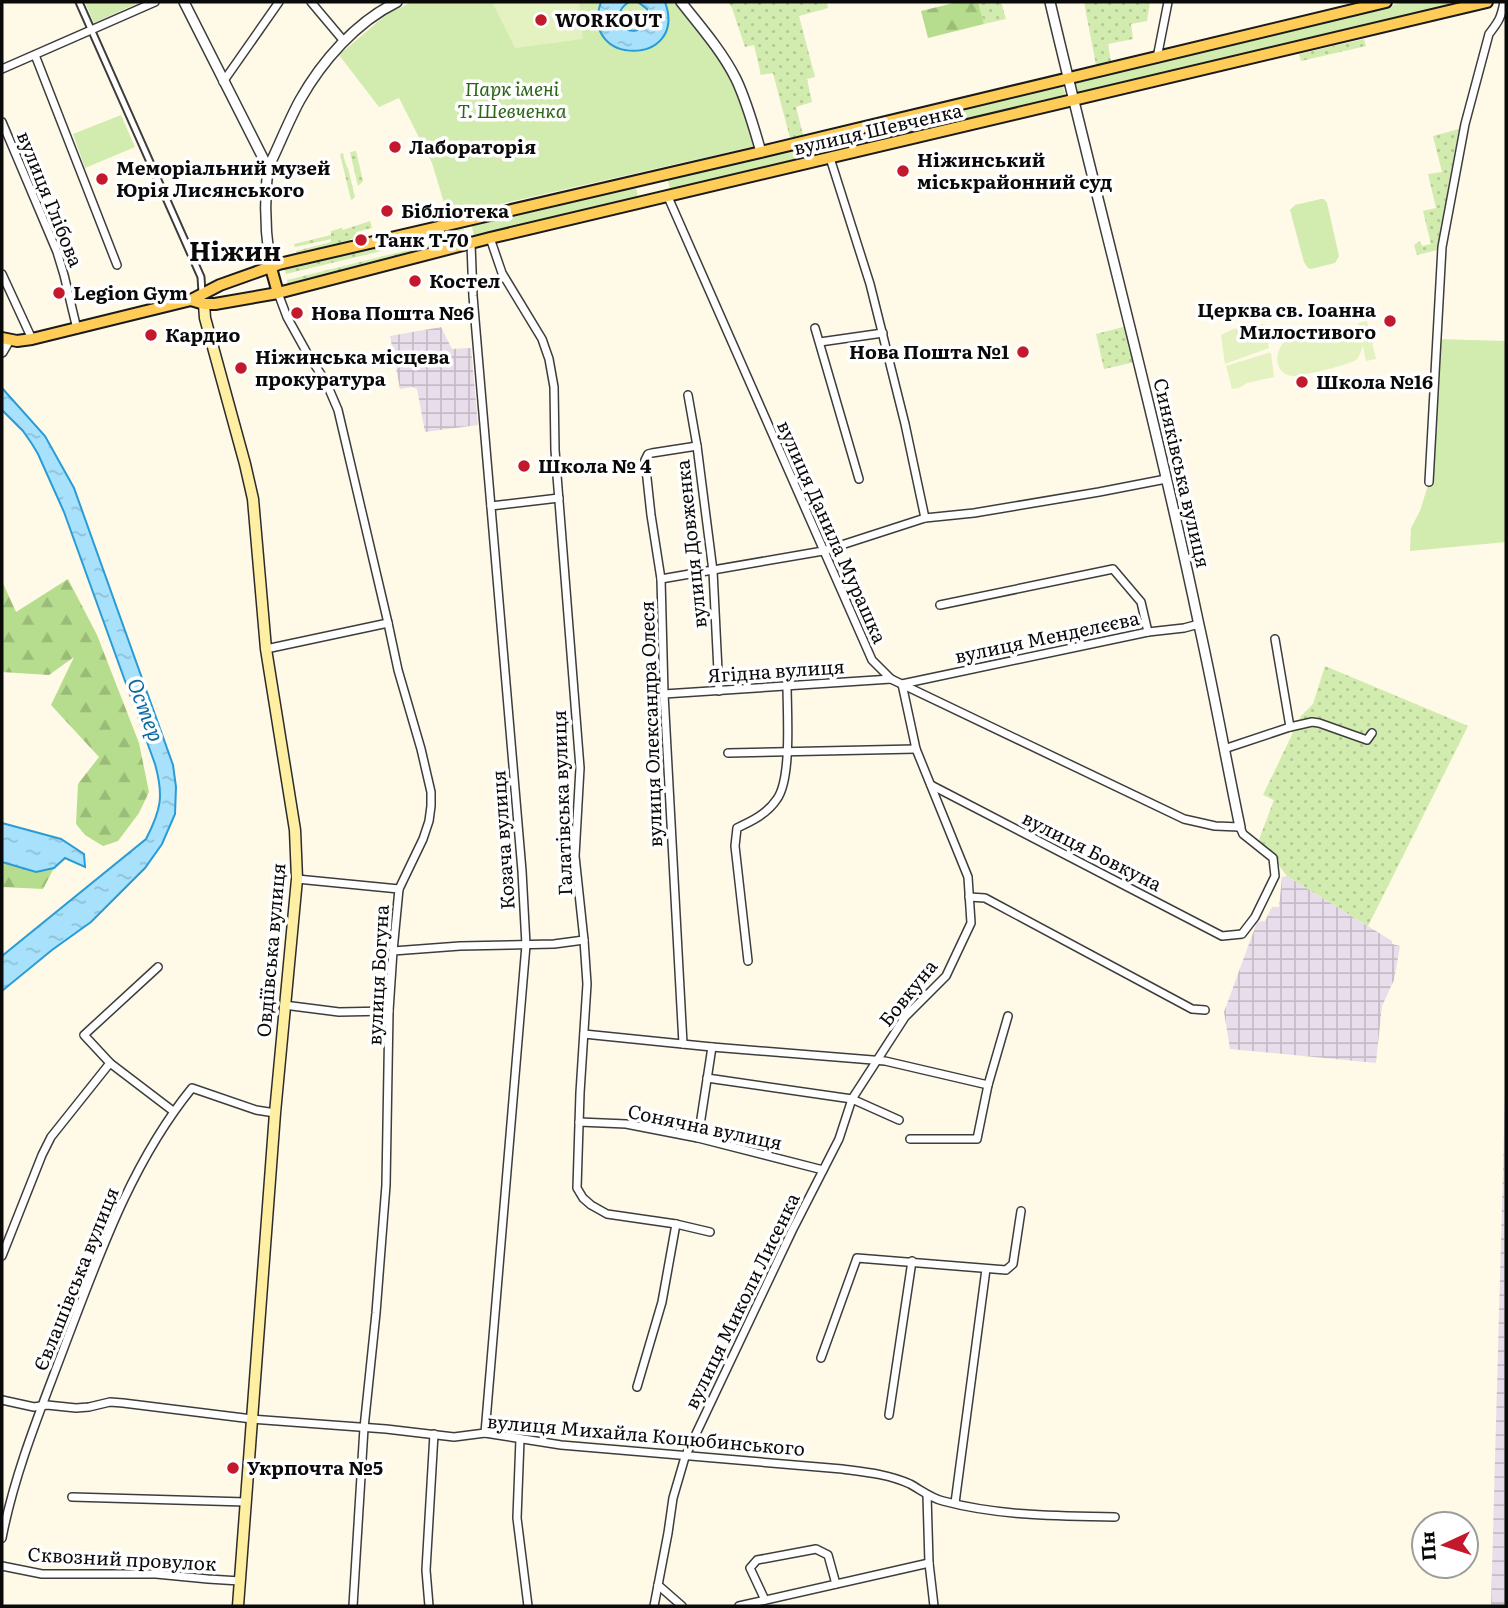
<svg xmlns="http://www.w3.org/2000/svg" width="1508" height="1608" viewBox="0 0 1508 1608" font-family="Literata,serif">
	<defs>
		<pattern id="industrial-grid" width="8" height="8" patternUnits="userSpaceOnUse" patternTransform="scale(1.75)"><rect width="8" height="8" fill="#e8ddea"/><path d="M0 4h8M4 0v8" fill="none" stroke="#c6bcc7"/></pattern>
		<pattern id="grass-dots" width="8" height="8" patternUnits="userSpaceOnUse" patternTransform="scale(1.75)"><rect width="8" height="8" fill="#d2ebae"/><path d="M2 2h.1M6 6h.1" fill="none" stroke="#b3c894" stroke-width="1.8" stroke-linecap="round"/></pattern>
		<pattern id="forest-firs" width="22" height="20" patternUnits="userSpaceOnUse" patternTransform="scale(1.75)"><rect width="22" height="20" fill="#b6dd8d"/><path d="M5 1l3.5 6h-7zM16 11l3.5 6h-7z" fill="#9bbc78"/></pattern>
		<pattern id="water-ripples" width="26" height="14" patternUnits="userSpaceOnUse" patternTransform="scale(1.75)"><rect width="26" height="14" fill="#a7e1fb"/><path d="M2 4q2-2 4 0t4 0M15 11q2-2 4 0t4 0" fill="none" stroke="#8ec0d6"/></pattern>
	</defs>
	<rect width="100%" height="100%" fill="#fff9e7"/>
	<g fill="url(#industrial-grid)">
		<path d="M441 327 452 349 471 348 478 425 425 432 417 389 413 387 400 389 390 336Z"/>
		<path d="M1287 876 1392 941V944L1400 946 1394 980 1382 1006 1376 1063 1230 1049 1224 1012 1257 922 1265 921 1272 907H1279L1282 877Z"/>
		<path d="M1506 1059V1606H1491Z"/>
	</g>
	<g fill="url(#grass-dots)">
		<path d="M728 2H827L828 8 799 16 815 77 807 79 812 102 796 107 803 135 790 138 773 73 761 75 754 45 745 47 732 8Z"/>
		<path d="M978 2H1001L1006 19 984 24Z"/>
		<path d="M1084 2H1150L1147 21 1131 24 1133 39 1108 44 1111 62 1096 65Z"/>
		<path d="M1364 39 1366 46 1301 61 1299 54Z"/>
		<path d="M1459 129 1437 250 1417 255 1414 245 1420 241 1422 246 1431 244 1423 211 1436 208 1428 174 1442 172 1433 136Z"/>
		<path d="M356 151 363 181 358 186 350 152Z"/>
		<path d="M343 153 346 166 348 168 355 197 351 200 340 154Z"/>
		<path d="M370 221 372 228 356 232 357 238 350 239 351 242 297 255 296 251 331 242V239L295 247 294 244 331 235V231L342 228 343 230Z"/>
		<path d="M462 224 464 231 286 274 284 268Z"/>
		<path d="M465 236 467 243 288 286 287 280Z"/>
		<path d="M1127 326 1135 362 1104 369 1096 334Z"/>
		<path d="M1325 666 1468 726 1368 926 1287 876 1273 858 1257 845 1274 800 1263 795 1301 716 1313 704Z"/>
	</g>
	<g fill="url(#forest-firs)">
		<path d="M958 2H978L984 24 928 38 921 11Z"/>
		<path d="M68 579 97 635 139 743 149 792 139 813 118 841 103 846 85 835 76 824 78 784 99 757 51 705 74 657 49 675 2 672V581L16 612Z"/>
		<path d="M2 862 36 872 54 868 43 889 2 887Z"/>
	</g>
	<g fill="#d2ebae">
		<circle cx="634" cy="16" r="15"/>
		<path d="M85 2H140L94 23Z"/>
		<path d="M412 2H601L600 6 608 41C633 63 645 46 666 30L668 17 665 2H676C688 18 702 33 713 50 734 80 744 112 755 146L448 216 432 163 399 98 379 107 339 55 387 14Z"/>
		<path d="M1406 2H1461L1458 5 1077 95 1073 80Z"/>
		<path d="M1062 82 1066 98 671 193 667 177Z"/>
		<path d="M121 115 135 147 85 168 73 134Z"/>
		<path d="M635 184 639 201 475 240 471 223Z"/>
		<path d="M1321 199H1324L1327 203 1339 256 1335 263 1311 269 1308 268 1304 262 1290 210 1295 205Z"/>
		<path d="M1436 339 1506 341V542L1410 551 1411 528 1420 511 1429 482Z"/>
	</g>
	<g fill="#e4f2c1">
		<path d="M492 2H579L583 39 515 48Z"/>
		<path d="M1367 321 1376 359 1366 361 1363 346C1361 351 1360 356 1356 360 1351 364 1300 377 1292 376 1274 373 1274 353 1284 342L1342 327 1351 329 1361 338 1358 323Z"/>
		<path d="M1264 324 1266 326 1269 348 1225 364 1221 335 1233 329Z"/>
		<path d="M1268 353H1271L1274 377 1247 383 1239 388 1232 389 1226 366Z"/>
	</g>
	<g fill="url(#water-ripples)" stroke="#299cd7" stroke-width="2">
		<path d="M601 2H629C604 17 632 46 648 21L647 9 638 2H665C689 67 578 67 601 2Z"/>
		<path d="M2 388 45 436 74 488 173 765 176 787 175 814 162 844 145 868 91 922 52 950 2 991V956L146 839C161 810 164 796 155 764L64 512 38 454 32 444 23 431 2 410Z"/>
		<path d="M2 823 61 839 84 854 85 867 65 858 54 868 36 872 2 862Z"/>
	</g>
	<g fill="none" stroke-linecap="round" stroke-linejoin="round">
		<defs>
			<path id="pedestrian" d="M79 2 201 277 202 293"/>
			<g id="minor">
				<path d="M311 2 343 40"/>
				<path d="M35 55 117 265"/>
				<path d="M1157 58 1168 2"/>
				<path d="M2 69 155 2"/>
				<path d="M223 82 279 2"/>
				<path d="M2 122 57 252 64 275 77 329"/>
				<path d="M830 158 870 284 905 424 925 518"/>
				<path d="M668 197 872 660 891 679 1184 819 1215 826 1240 827 1243 834 1273 858 1275 876 1255 917 1242 934 1222 936 931 785"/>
				<path d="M490 238 502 273 542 339 549 359 554 387 555 450 580 768 575 856 584 940 587 984 580 1093 577 1188 583 1198 591 1205 607 1214 676 1224 710 1232"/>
				<path d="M471 244 473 296 522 871 526 945 485 1433"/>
				<path d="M2 274 32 339"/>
				<path d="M278 293 287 317 307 353 326 382 338 410 388 623 398 670 421 749 431 792V806L429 821 423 839 399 889 393 951 389 1011 386 1185 376 1313 364 1428 353 1606"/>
				<path d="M815 328 859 479"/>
				<path d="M820 342 883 333"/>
				<path d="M688 395 697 446 713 571 719 691"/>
				<path d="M1429 482 1442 247 1465 124 1489 34C1499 21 1501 18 1504 2"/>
				<path d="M491 506 559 498"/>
				<path d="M661 579 823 551 925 518 974 513 1099 492 1166 479"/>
				<path d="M940 605 1113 569 1141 602 1148 632"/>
				<path d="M266 649 388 623"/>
				<path d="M664 694 891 679"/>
				<path d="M1290 727 1312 722 1319 723 1367 740 1372 733"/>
				<path d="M1224 749 1290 727 1275 639"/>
				<path d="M728 753 916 749"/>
				<path d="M297 879 399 889"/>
				<path d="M969 897 985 898 1192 1009 1205 1010"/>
				<path d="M393 951 460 946 554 944 584 940"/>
				<path d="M748 961 735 846 737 828C752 821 767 814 777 799 792 778 787 712 787 685"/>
				<path d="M158 967 84 1035 110 1063 173 1111"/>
				<path d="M284 1005 339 1012 389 1011"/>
				<path d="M584 1034 712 1047 885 1061 988 1085"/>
				<path d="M683 1044 664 694 661 579 651 515 645 460 648 454 652 453 697 446"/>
				<path d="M707 1078 852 1099 899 1120"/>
				<path d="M579 1122 626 1124 698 1138 823 1170"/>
				<path d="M698 1138 712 1047"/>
				<path d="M910 1139H977L988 1085 1008 1016"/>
				<path d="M2 1256 42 1155 51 1137 110 1063"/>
				<path d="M821 1358 857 1258 1006 1270 1013 1264 1021 1211"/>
				<path d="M637 1387 662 1302 676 1224"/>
				<path d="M2 1400 34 1407 47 1405 76 1408 89 1407 110 1402 123 1403 252 1419 386 1429 454 1437 485 1433 561 1445 842 1469C865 1472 888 1474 910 1484 921 1490 931 1498 943 1501 999 1516 1058 1516 1115 1517"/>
				<path d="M889 1415 912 1261"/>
				<path d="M520 1439 517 1518 528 1606"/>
				<path d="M927 1495 929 1563 934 1606"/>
				<path d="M72 1497 246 1502"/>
				<path d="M955 1503 986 1269"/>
				<path d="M2 1538C15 1471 41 1409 65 1345 99 1256 131 1163 192 1088L256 1110 275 1113"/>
				<path d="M2 1566 42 1574H156L208 1579 240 1581"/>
				<path d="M658 1585 682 1606"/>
				<path d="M765 1600 750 1568 757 1560 816 1549 828 1555 836 1584"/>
				<path d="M429 1606 426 1570 434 1434"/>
				<path d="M654 1606 668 1533 673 1498 685 1457 792 1231 839 1139 852 1099 905 1017 946 976 971 923 968 877 916 749 902 684 1148 632 1184 628 1199 624"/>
				<path d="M739 1606 929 1563"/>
			</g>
			<g id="tertiary">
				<path d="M184 2 268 168C264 202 265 234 271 268"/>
				<path d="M681 2C700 26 722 51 736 79 747 102 754 128 761 152"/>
				<path d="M1050 2C1099 209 1155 416 1199 625 1214 692 1226 760 1240 827"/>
				<path d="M268 168C279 146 288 122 300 100 322 61 356 22 397 2"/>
				<path d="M2 352 9 340"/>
			</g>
			<path id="secondary" d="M204 304 205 318 245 464 253 499 266 649 295 830 297 879 275 1113 238 1606"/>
			<g id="primary">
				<path d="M271 268 278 293"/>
				<path d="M191 300 204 304H215L278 293 490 238 1487 2"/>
				<path d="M2 338 17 341 32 339 191 300 220 285 279 264 761 152 1386 2"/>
			</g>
		</defs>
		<use href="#pedestrian" stroke="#3d3d3d" stroke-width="9"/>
		<use href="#minor" stroke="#3d3d3d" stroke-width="10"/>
		<use href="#tertiary" stroke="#3d3d3d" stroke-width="12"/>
		<use href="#secondary" stroke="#2c2c2c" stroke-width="13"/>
		<use href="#primary" stroke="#1b1b1b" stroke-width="14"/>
		<use href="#pedestrian" stroke="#fff" stroke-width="5"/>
		<use href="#minor" stroke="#fff" stroke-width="7"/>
		<use href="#tertiary" stroke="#fff" stroke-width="9"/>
		<use href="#secondary" stroke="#ffefa2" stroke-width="10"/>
		<use href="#primary" stroke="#ffcc57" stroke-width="10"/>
	</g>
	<g fill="#c2192c" stroke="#fff" stroke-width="2.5">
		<circle cx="541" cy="20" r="7"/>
		<circle cx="395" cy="147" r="7"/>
		<circle cx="903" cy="171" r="7"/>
		<circle cx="102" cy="179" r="7"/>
		<circle cx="387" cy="211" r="7"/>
		<circle cx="361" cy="240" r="7"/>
		<circle cx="415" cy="281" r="7"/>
		<circle cx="59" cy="293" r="7"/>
		<circle cx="297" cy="313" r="7"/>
		<circle cx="1390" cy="321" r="7"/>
		<circle cx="151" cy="335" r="7"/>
		<circle cx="1023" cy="352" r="7"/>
		<circle cx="241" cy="368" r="7"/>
		<circle cx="1302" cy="382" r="7"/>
		<circle cx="524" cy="466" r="7"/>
		<circle cx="233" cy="1468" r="7"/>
	</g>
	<g text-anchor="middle" stroke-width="7" stroke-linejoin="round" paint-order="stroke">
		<g font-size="19" font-weight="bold" fill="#0a0a0a" stroke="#fff" text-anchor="start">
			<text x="555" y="27">WORKOUT</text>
			<text x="409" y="154">Лабораторія</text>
			<text x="917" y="167">Ніжинський<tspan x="917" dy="22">міськрайонний суд</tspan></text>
			<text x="116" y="175">Меморіальний музей<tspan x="116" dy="22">Юрія Лисянського</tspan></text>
			<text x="401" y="218">Бібліотека</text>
			<text x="375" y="247">Танк Т-70</text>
			<text x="429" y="288">Костел</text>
			<text x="73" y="300">Legion Gym</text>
			<text x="1376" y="317" text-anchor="end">Церква св. Іоанна<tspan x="1376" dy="22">Милостивого</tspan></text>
			<text x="311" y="320">Нова Пошта №6</text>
			<text x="165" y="342">Кардио</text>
			<text x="1009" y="359" text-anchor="end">Нова Пошта №1</text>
			<text x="255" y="364">Ніжинська місцева<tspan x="255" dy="22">прокуратура</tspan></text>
			<text x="1316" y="389">Школа №16</text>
			<text x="538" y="473">Школа № 4</text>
			<text x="247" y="1475">Укрпочта №5</text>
		</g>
		<g font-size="19" font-style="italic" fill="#2c6517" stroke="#fff">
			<text x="512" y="96">Парк імені<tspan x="512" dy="22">Т. Шевченка</tspan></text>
		</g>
		<g font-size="19" fill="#0a0a0a" stroke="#fff">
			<text transform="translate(878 129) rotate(-13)" y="7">вулиця Шевченка</text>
			<text transform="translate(50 199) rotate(68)" y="7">вулиця Глібова</text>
			<text transform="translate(1182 473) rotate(77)" y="7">Синяківська вулиця</text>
			<text transform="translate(832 532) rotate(66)" y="7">вулиця Данила Мурашка</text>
			<text transform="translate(691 544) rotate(-96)" y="7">вулиця Довженка</text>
			<text transform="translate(1047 637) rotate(-12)" y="7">вулиця Менделєєва</text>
			<text transform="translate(776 671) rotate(-4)" y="7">Ягідна вулиця</text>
			<text transform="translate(651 724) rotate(-92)" y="7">вулиця Олександра Олеся</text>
			<text transform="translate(562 803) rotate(-92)" y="7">Галатівська вулиця</text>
			<text transform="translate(503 840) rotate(-94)" y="7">Козача вулиця</text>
			<text transform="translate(1092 851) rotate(27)" y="7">вулиця Бовкуна</text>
			<text transform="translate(271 950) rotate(-85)" y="7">Овдіївська вулиця</text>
			<text transform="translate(378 975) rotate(-87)" y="7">вулиця Богуна</text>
			<text transform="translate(908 993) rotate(-51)" y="7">Бовкуна</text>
			<text transform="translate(705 1127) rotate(12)" y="7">Сонячна вулиця</text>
			<text transform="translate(76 1279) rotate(-68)" y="7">Євлашівська вулиця</text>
			<text transform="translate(742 1301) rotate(-64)" y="7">вулиця Миколи Лисенка</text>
			<text transform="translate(646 1435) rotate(5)" y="7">вулиця Михайла Коцюбинського</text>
			<text transform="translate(122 1559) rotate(3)" y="7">Сквозний провулок</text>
		</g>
		<g font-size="21" font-style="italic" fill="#0c6aa3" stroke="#fff">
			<text transform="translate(145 710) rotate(69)" y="7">Остер</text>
		</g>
		<g font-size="26" font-weight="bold" fill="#0a0a0a" stroke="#fff">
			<text x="235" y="261">Ніжин</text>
		</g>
	</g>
	<rect width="1508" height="1608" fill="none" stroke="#0a0a0a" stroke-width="7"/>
	<g transform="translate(1445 1545) rotate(266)"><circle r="33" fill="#ffffff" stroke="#9d9d9d" stroke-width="2"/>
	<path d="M0-5L12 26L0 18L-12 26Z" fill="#c2192c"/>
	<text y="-10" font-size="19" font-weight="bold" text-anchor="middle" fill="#0a0a0a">Пн</text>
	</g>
</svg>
